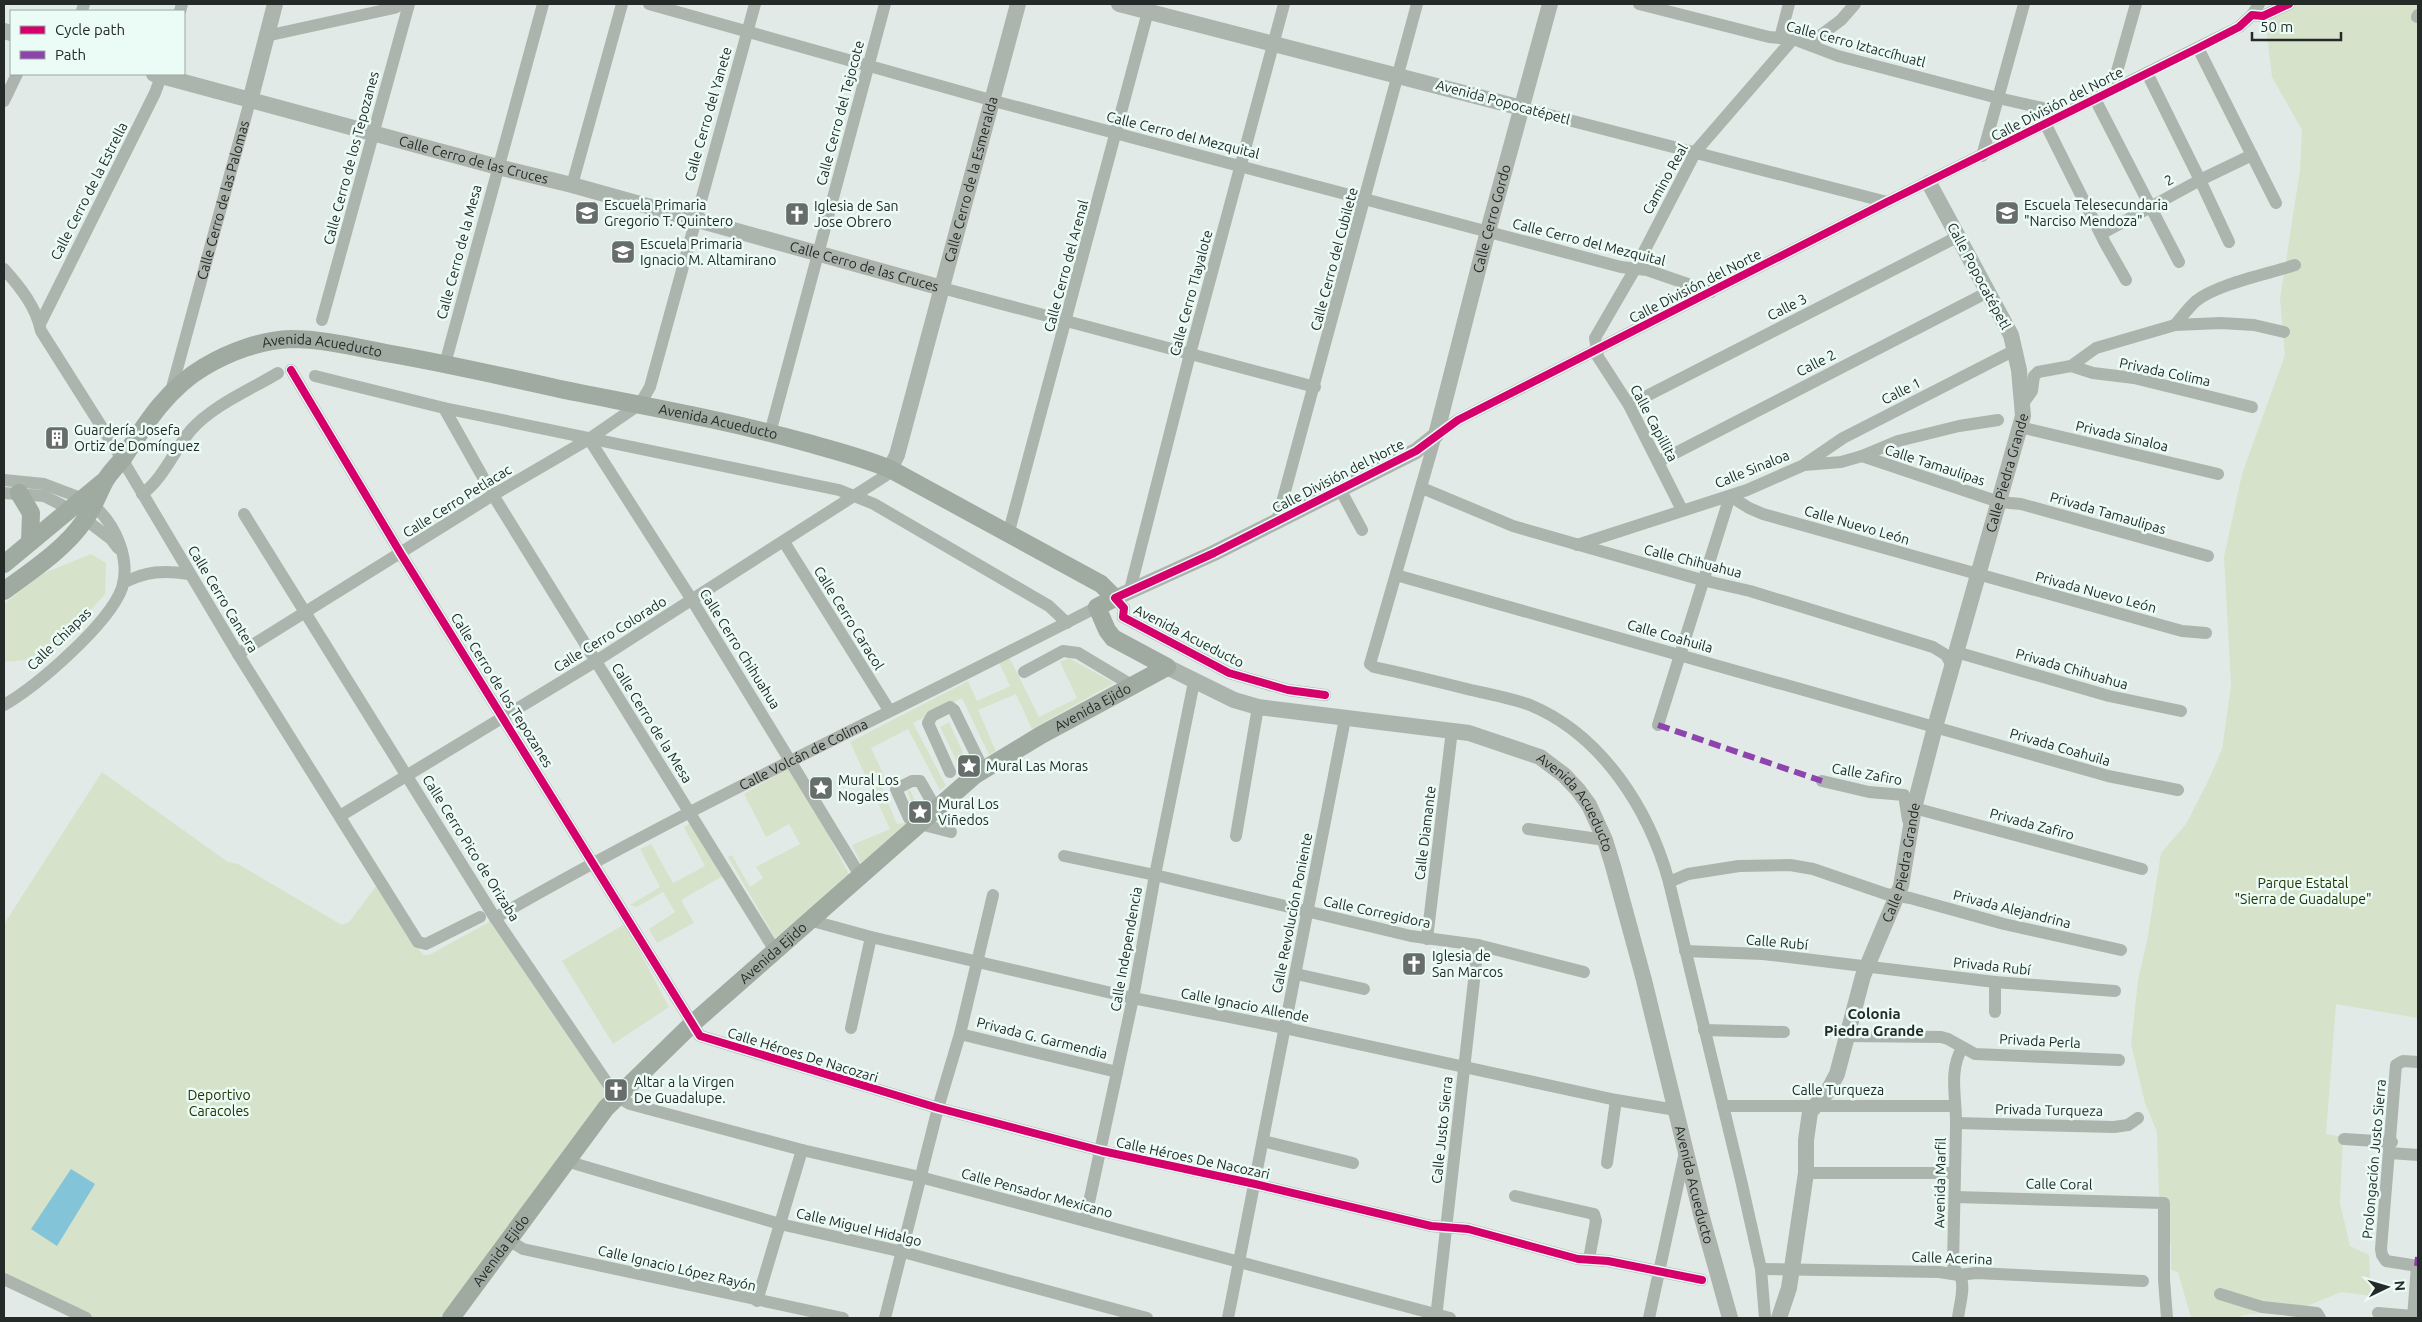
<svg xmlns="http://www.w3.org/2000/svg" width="2422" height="1322" viewBox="0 0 2422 1322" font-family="Ubuntu,sans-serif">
	<rect width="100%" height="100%" fill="#e2eae7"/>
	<g fill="#d6e3ca">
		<path d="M2290 4H2418V1018L2336 1004 2326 1134 2343 1137 2340 1203 2350 1246 2369 1255 2371 1296 2341 1292 2300 1309 2244 1315 2237 1318H2191L2178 1272 2171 1270V1245L2159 1200 2157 1132 2145 1103 2131 1044 2138 980 2147 941 2161 853 2186 824 2210 777 2222 749 2231 686 2224 557 2242 474 2285 355 2280 299 2300 170 2302 130 2272 77 2265 18Z"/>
		<path d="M91 554 106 563 105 594 48 658 4 662V604L42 574Z"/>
		<path d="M1007 653 1039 717 1077 698 1060 662 1069 658 1114 683 1032 729 1016 694 978 710 996 751 989 755 962 698 913 723 946 786 940 790 908 729 871 748 888 784 882 789 897 824 904 823 916 813 907 791 910 790 920 811 924 809 861 863 852 845 890 829 850 742 968 681 977 701 1010 686 997 658Z"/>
		<path d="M949 722 969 766 962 772 940 727Z"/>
		<path d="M792 766 850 876 775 938 728 857 732 855 750 887 763 878 756 867 800 844 789 824 766 837 744 794Z"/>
		<path d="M102 772 228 862 238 864 342 925 349 922 377 885 423 955H429L493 920 615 1102 445 1318H85L4 1282V924Z"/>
		<path d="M692 822 723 876 681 900 694 923 657 943 649 929 675 912 663 892 637 907 630 905 660 887 640 849 651 844 673 883 705 866 684 827Z"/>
		<path d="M625 924 669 1007 613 1044 562 961Z"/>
	</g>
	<path fill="#83c4d8" d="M71 1169 95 1184 57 1246 31 1229Z"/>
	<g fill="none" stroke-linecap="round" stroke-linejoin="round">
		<g stroke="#acb4ae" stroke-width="12">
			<path d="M649 4 994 101 1621 267 1647 270 1711 292"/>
			<path d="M1639 4 1769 37 1793 39 1838 56 1998 98 2065 113"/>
			<path d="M82 11 84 4"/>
			<path d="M180 11 182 4"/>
			<path d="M2252 15 2259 4"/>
			<path d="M2417 17 2418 15"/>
			<path d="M266 36 394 8 403 4"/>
			<path d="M1780 38 1789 4"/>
			<path d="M1809 44 1841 20 1855 4"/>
			<path d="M2198 48 2276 203"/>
			<path d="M2147 73 2200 180 2229 242"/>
			<path d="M2112 89 2136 4"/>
			<path d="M2095 99 2179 262"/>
			<path d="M4 101 17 74"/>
			<path d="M1522 108 1887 202"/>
			<path d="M2045 123 2105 243 2126 280"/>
			<path d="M1982 156 2024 4"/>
			<path d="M572 185 622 4"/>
			<path d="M2101 234 2200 180 2252 155"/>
			<path d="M4 269C21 288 36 307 41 331L122 459 238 654 418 942 426 944 480 917"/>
			<path d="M942 288 1315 387"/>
			<path d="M322 320 409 4"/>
			<path d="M41 322 155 93 162 74"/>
			<path d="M2175 325C2182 317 2188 308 2196 301 2217 284 2268 274 2295 265"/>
			<path d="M445 364 543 4"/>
			<path d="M2071 366 2093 373 2134 378 2252 407"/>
			<path d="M291 370 401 554 700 1036 938 1108 1102 1151 1255 1184 1431 1226 1468 1229 1578 1259 1608 1261 1702 1280"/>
			<path d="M315 376 444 408 839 490 874 504 1049 606 1067 623"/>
			<path id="s1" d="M170 395 250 101"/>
			<path d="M2024 402 2032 391 2034 376 2038 372 2071 366 2096 348 2175 325 2221 323 2254 325 2284 332"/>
			<path d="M1629 405 1959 236"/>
			<path d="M444 408 493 495 774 949"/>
			<path d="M2020 427 2218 474"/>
			<path d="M770 433 885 4"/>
			<path d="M589 439 692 600 861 877"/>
			<path d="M1862 456 1999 502 2021 504 2208 556"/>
			<path d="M1658 462 1988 292"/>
			<path d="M1805 464 1843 438 2015 350"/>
			<path d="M4 480 44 484 81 498"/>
			<path d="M1422 488 1513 526 1702 580 1750 591 1933 647 1946 655 1952 666"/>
			<path d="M1340 489 1362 530"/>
			<path d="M4 493 44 496 68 508"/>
			<path d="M142 494C164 478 174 450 191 430 213 405 250 390 278 373"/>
			<path d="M1682 510 1629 405 1598 357 1595 338 1635 269 1696 151 1793 39"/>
			<path d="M244 514 495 918 616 1096 630 1104 802 1150 920 1177 1450 1318"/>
			<path d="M86 520 111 539 118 548"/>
			<path d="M1277 521 1417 4"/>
			<path d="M1008 535 1150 4"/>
			<path d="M784 542 889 710"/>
			<path d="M1577 545 1747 490 1804 465 1841 462 1862 456 1898 441 1959 426 1998 420"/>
			<path d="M1396 575 2108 776 2178 790"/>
			<path d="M123 583C146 571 164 570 189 574"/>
			<path d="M1130 590 1190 354 1284 4"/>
			<path d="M1115 598 1124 608 1123 617 1229 673 1288 690 1325 695"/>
			<path d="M1956 652 2109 696 2181 711"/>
			<path d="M238 654 493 495 589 439 640 404 650 387 755 4"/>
			<path d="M1024 672 1063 651 1078 653 1133 686"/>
			<path d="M4 705C37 686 109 624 122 588 131 559 115 524 94 506"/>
			<path d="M1658 725 1730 496 1749 508 1763 514 2182 631 2206 633"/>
			<path d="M950 772 928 723 932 716 950 707 954 710 983 769"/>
			<path d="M1822 781 1869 792 1904 795 1908 820"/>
			<path d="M1914 808 2142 869"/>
			<path d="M340 816 596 661 885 476 890 469"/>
			<path d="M909 818 896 789 912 781H920L936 809"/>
			<path d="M920 824 951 832"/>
			<path d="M1528 829 1605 840"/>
			<path d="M1236 836 1258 707"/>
			<path d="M1064 856 1155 875 1411 936 1478 945 1584 972"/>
			<path d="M1669 882 1688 874 1739 866 1790 865 1813 869 1886 894 1910 898 2004 924 2121 950"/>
			<path id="s2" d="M495 918C691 805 896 711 1097 607"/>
			<path d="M809 920 871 937 1133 998 1285 1028 1616 1100 1676 1110"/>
			<path d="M1427 939 1452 730"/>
			<path d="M1685 951 1763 954 1995 982 2115 991"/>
			<path d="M1296 974 1364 989"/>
			<path d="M1995 1012V982"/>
			<path d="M851 1028 871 937"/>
			<path d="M1704 1030 1784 1032"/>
			<path d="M960 1034 1117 1072"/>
			<path d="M1847 1036 1941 1037 1948 1039 1975 1054 2119 1060"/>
			<path d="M2418 1062 2403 1061 2396 1065 2381 1249 2382 1255 2386 1261 2418 1266"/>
			<path d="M1723 1106H1954"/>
			<path d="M1956 1123 2114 1127 2128 1125 2138 1118"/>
			<path d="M2344 1139 2392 1142"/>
			<path d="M1263 1141 1353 1163"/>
			<path d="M2390 1153 2418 1155"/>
			<path d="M568 1157 576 1164 780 1224 903 1252 1147 1318"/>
			<path d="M1607 1163 1616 1100"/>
			<path d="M1806 1173H1955"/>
			<path d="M1515 1196 1594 1214 1596 1221 1589 1259"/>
			<path d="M1955 1197 2164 1203V1280L2167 1318"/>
			<path d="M1085 1221 1133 998 1155 875 1194 682"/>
			<path d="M507 1239 523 1249 843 1318"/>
			<path d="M1761 1269 1939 1272 1959 1275 1976 1273 2143 1281"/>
			<path d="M4 1279 86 1318"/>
			<path d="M2220 1294 2262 1307 2317 1313 2320 1318"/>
			<path d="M757 1301 802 1150"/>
			<path d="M2378 1313 2413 1316"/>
			<path d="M885 1318 938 1108 960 1034 993 895"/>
			<path d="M1228 1318 1345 719"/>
			<path d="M1436 1318 1478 945"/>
			<path d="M1649 1318 1685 1152"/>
			<path d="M1765 1318 1761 1269 1741 1180 1669 882C1649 809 1602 735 1530 705 1511 698 1490 694 1471 690 1439 682 1407 674 1374 667L1370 664 1436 435 1458 420 1887 202 2239 27 2252 15 2263 16 2289 4"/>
			<path d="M1958 1318C1959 1307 1965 1289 1961 1278 1959 1273 1954 1271 1953 1264 1954 1219 1955 1173 1956 1127 1957 1100 1948 1072 1962 1048"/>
			<path d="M2413 1318 2417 1266"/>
		</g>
		<g stroke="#acb4ae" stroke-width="16">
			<path d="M1119 4 1522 108"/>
			<path d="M4 31 11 33"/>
			<path id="s3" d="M154 74 498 167 572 185 942 288"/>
			<path d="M250 101 275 4"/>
			<path id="s4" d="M890 469 897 455 1018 4"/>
			<path id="s5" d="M1115 598 1214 553 1416 451 1436 435 1488 231 1550 4"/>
			<path id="s6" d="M1167 667 1234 700 1258 707 1469 733 1540 757 1564 775 1578 790 1589 805 1605 840 1613 866 1644 980 1701 1214 1730 1318"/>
			<path id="s7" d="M1779 1318 1789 1288 1792 1268 1806 1173V1140L1810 1112 1828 1091 1837 1074 1863 976 1901 886 1914 808 1935 727 2023 416 2019 370 2011 335 1929 183"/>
		</g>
		<g stroke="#9faaa1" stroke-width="18">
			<path d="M19 493 31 513 30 542"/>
			<path d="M4 564 103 482"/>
			<path id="s8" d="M4 591C31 571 65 549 84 521 93 509 98 494 105 481 110 472 118 465 124 457 146 423 168 388 204 367 229 352 261 340 291 339 323 339 355 347 386 353 444 363 502 376 560 389 643 406 727 420 808 443 836 451 864 458 890 469L1101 584 1115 598 1097 607 1107 630 1113 638 1167 667"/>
			<path id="s9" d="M451 1318 606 1108 692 1024 975 775 1041 735 1167 667"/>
		</g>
		<g stroke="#8e44ad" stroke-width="6" stroke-dasharray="12 6" stroke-linecap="butt">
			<path d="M1658 725 1822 781"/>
			<path d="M2417 1266 2418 1257"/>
		</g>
		<defs>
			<g id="cycleway">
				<path d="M291 370 401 554 700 1036 938 1108 1102 1151 1255 1184 1431 1226 1468 1229 1578 1259 1608 1261 1702 1280"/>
				<path d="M1325 695 1288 690 1229 673 1123 617 1124 608 1115 598 1214 553 1416 451 1458 420 1887 202 2198 48 2239 27 2252 15 2263 16 2289 4"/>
			</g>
		</defs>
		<use href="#cycleway" stroke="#ebfbf6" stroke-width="11"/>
		<use href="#cycleway" stroke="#d6006c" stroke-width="8"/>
	</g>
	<defs>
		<symbol id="school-square" viewBox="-11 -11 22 22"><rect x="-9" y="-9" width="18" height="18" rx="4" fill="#666d6b" stroke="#ebfbf6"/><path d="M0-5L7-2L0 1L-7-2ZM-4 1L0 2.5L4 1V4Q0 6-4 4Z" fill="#fff"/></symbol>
		<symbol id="church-square" viewBox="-11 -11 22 22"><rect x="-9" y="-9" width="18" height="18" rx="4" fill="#666d6b" stroke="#ebfbf6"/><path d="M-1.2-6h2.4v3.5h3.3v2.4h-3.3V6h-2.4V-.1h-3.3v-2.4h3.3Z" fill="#fff"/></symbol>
		<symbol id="building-square" viewBox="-11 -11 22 22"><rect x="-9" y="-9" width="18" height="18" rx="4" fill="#666d6b" stroke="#ebfbf6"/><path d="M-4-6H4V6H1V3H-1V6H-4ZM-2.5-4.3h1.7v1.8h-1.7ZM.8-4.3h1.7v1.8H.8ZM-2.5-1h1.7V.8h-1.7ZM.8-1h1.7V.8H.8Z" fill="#fff"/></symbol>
		<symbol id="sight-square" viewBox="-11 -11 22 22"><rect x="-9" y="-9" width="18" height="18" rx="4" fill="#666d6b" stroke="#ebfbf6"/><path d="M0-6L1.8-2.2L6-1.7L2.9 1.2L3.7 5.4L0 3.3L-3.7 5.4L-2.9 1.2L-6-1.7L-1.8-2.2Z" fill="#fff"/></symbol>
	</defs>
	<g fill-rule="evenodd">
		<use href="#school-square" x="573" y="199" width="28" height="28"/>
		<use href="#school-square" x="1993" y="199" width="28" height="28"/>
		<use href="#church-square" x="783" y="200" width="28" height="28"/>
		<use href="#school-square" x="609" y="238" width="28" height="28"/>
		<use href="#building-square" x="43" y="424" width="28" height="28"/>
		<use href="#sight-square" x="955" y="752" width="28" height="28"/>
		<use href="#sight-square" x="807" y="774" width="28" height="28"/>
		<use href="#sight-square" x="906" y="798" width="28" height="28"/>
		<use href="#church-square" x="1400" y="950" width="28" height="28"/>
		<use href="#church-square" x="602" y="1076" width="28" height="28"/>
	</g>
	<g text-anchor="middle" stroke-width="5" stroke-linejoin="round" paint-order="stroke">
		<g font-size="14" fill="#242a28" stroke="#ebfbf6">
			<text transform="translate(1856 44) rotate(15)" y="5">Calle Cerro Iztaccíhuatl</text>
			<text transform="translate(1503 102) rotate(15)" y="5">Avenida Popocatépetl</text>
			<text transform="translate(2057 104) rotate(-27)" y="5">Calle División del Norte</text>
			<text transform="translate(840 113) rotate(-75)" y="5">Calle Cerro del Tejocote</text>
			<text transform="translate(708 114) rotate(-74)" y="5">Calle Cerro del Yanete</text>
			<text transform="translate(1183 135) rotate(14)" y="5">Calle Cerro del Mezquital</text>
			<text transform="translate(351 158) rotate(-75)" y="5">Calle Cerro de los Tepozanes</text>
			<text dy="5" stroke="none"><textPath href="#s3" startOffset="331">Calle Cerro de las Cruces</textPath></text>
			<text dy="5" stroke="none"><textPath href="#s4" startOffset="301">Calle Cerro de la Esmeralda</textPath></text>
			<text transform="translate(1665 179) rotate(-61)" y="5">Camino Real</text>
			<text transform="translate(2169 180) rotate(-28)" y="5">2</text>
			<text transform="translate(89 191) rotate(-63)" y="5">Calle Cerro de la Estrella</text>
			<text dy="5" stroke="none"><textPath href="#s1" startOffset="202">Calle Cerro de las Palomas</textPath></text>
			<text dy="5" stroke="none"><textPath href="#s5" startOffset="584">Calle Cerro Gordo</textPath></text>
			<text transform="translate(1589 242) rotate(14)" y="5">Calle Cerro del Mezquital</text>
			<text transform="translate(459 252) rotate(-75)" y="5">Calle Cerro de la Mesa</text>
			<text transform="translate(1334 259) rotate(-75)" y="5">Calle Cerro del Cubilete</text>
			<text transform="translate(1066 266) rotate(-75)" y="5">Calle Cerro del Arenal</text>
			<text dy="5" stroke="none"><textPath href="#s3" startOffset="736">Calle Cerro de las Cruces</textPath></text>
			<text transform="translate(1979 276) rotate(62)" y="5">Calle Popocatépetl</text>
			<text transform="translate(1695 286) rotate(-27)" y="5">Calle División del Norte</text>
			<text transform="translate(1191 293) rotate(-75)" y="5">Calle Cerro Tlayalote</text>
			<text transform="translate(1787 307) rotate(-27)" y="5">Calle 3</text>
			<text dy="5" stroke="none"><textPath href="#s8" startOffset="428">Avenida Acueducto</textPath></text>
			<text transform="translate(1816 363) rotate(-27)" y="5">Calle 2</text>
			<text transform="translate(2165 372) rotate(12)" y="5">Privada Colima</text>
			<text transform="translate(1901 391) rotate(-27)" y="5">Calle 1</text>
			<text dy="5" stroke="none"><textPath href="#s8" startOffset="832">Avenida Acueducto</textPath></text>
			<text transform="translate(1654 423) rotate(62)" y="5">Calle Capillita</text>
			<text transform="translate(2122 436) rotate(13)" y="5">Privada Sinaloa</text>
			<text transform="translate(1935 465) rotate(18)" y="5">Calle Tamaulipas</text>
			<text transform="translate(1752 469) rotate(-22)" y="5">Calle Sinaloa</text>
			<text dy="5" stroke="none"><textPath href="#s7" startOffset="882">Calle Piedra Grande</textPath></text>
			<text transform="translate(1338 476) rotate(-27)" y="5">Calle División del Norte</text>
			<text transform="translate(457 501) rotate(-32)" y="5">Calle Cerro Petlacac</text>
			<text transform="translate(2108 513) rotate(16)" y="5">Privada Tamaulipas</text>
			<text transform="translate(1857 525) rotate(16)" y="5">Calle Nuevo León</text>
			<text transform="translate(1693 561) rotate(14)" y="5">Calle Chihuahua</text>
			<text transform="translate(2096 592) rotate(15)" y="5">Privada Nuevo León</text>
			<text transform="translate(223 599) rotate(59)" y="5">Calle Cerro Cantera</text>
			<text transform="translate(849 618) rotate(58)" y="5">Calle Cerro Caracol</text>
			<text transform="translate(610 634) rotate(-32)" y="5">Calle Cerro Colorado</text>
			<text transform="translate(1189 636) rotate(27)" y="5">Avenida Acueducto</text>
			<text transform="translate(1670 636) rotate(16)" y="5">Calle Coahuila</text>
			<text transform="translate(59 639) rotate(-44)" y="5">Calle Chiapas</text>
			<text transform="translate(740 649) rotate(58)" y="5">Calle Cerro Chihuahua</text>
			<text transform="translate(2072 669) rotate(16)" y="5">Privada Chihuahua</text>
			<text transform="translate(502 690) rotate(58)" y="5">Calle Cerro de los Tepozanes</text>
			<text dy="5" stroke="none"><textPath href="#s9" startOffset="894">Avenida Ejido</textPath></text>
			<text transform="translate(652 723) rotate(58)" y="5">Calle Cerro de la Mesa</text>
			<text transform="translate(2060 747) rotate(16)" y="5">Privada Coahuila</text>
			<text dy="5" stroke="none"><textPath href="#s2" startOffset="349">Calle Volcán de Colima</textPath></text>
			<text transform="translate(1867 774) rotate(10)" y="5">Calle Zafiro</text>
			<text dy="5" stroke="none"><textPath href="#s6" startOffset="446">Avenida Acueducto</textPath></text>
			<text transform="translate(2032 824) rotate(15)" y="5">Privada Zafiro</text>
			<text transform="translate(1425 833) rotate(-83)" y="5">Calle Diamante</text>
			<text transform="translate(471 848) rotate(58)" y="5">Calle Cerro Pico de Orizaba</text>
			<text dy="5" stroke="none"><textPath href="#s7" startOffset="478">Calle Piedra Grande</textPath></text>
			<text transform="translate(2012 909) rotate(14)" y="5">Privada Alejandrina</text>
			<text transform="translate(1377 912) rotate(12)" y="5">Calle Corregidora</text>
			<text transform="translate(1292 913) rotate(-79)" y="5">Calle Revolución Poniente</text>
			<text transform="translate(1777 942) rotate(5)" y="5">Calle Rubí</text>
			<text transform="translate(1126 949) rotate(-80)" y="5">Calle Independencia</text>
			<text dy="5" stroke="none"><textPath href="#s9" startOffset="489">Avenida Ejido</textPath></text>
			<text transform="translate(1992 966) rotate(6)" y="5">Privada Rubí</text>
			<text transform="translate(1245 1005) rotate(11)" y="5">Calle Ignacio Allende</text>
			<text transform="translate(1042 1038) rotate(14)" y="5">Privada G. Garmendia</text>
			<text transform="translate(2040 1041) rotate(3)" y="5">Privada Perla</text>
			<text transform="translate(803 1055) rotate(17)" y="5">Calle Héroes De Nacozari</text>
			<text x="1838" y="1095">Calle Turqueza</text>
			<text transform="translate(2049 1110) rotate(1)" y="5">Privada Turqueza</text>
			<text transform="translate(1442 1130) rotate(-84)" y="5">Calle Justo Sierra</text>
			<text transform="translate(1193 1158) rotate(12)" y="5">Calle Héroes De Nacozari</text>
			<text transform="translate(2374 1159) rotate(-85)" y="5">Prolongación Justo Sierra</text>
			<text transform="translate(1940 1183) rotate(-89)" y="5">Avenida Marfil</text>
			<text transform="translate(2059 1184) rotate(1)" y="5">Calle Coral</text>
			<text dy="5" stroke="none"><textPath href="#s6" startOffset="851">Avenida Acueducto</textPath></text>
			<text transform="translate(1037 1193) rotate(15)" y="5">Calle Pensador Mexicano</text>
			<text transform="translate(859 1227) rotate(13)" y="5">Calle Miguel Hidalgo</text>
			<text dy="5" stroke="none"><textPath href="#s9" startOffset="84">Avenida Ejido</textPath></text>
			<text transform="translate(1952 1258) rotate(2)" y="5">Calle Acerina</text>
			<text transform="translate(677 1268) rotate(13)" y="5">Calle Ignacio López Rayón</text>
		</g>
		<g font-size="14" fill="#242a28" stroke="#ebfbf6" text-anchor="start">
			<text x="604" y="210">Escuela Primaria<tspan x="604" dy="16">Gregorio T. Quintero</tspan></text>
			<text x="2024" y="210">Escuela Telesecundaria<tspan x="2024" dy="16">"Narciso Mendoza"</tspan></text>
			<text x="814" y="211">Iglesia de San<tspan x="814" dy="16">Jose Obrero</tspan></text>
			<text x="640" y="249">Escuela Primaria<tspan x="640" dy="16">Ignacio M. Altamirano</tspan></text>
			<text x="74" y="435">Guardería Josefa<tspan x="74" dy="16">Ortiz de Domínguez</tspan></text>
			<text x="986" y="771">Mural Las Moras</text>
			<text x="838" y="785">Mural Los<tspan x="838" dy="16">Nogales</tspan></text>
			<text x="938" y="809">Mural Los<tspan x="938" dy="16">Viñedos</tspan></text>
			<text x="1432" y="961">Iglesia de<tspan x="1432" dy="16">San Marcos</tspan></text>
			<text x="634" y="1087">Altar a la Virgen<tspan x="634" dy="16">De Guadalupe.</tspan></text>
		</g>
		<g font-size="14" fill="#233300" stroke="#ebfbf6">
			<text x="2303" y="888">Parque Estatal<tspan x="2303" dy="16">"Sierra de Guadalupe"</tspan></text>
			<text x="219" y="1100">Deportivo<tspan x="219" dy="16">Caracoles</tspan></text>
		</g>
		<g font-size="15" font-weight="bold" fill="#242a28" stroke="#ebfbf6">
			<text x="1874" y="1019">Colonia<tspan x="1874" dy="17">Piedra Grande</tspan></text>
		</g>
	</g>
	<rect width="2422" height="1322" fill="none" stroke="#242a28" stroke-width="10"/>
	<rect x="10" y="10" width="175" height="65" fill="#ebfbf6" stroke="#9ba7a4"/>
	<rect x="20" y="26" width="25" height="8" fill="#d6006c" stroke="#9ba7a4"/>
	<text x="55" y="35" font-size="15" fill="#242a28">Cycle path</text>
	<rect x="20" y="51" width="25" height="8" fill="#8e44ad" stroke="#9ba7a4"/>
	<text x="55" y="60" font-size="15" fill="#242a28">Path</text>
	<g transform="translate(2387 1287) rotate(85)" stroke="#ebfbf6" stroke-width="4" paint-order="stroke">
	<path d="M0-4L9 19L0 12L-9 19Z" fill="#242a28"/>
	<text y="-8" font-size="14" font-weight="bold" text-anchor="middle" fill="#242a28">N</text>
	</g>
	<path d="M2252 32v8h89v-8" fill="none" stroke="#242a28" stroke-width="2.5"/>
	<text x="2260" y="32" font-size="15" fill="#242a28" stroke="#ebfbf6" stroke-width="4" paint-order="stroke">50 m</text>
</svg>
